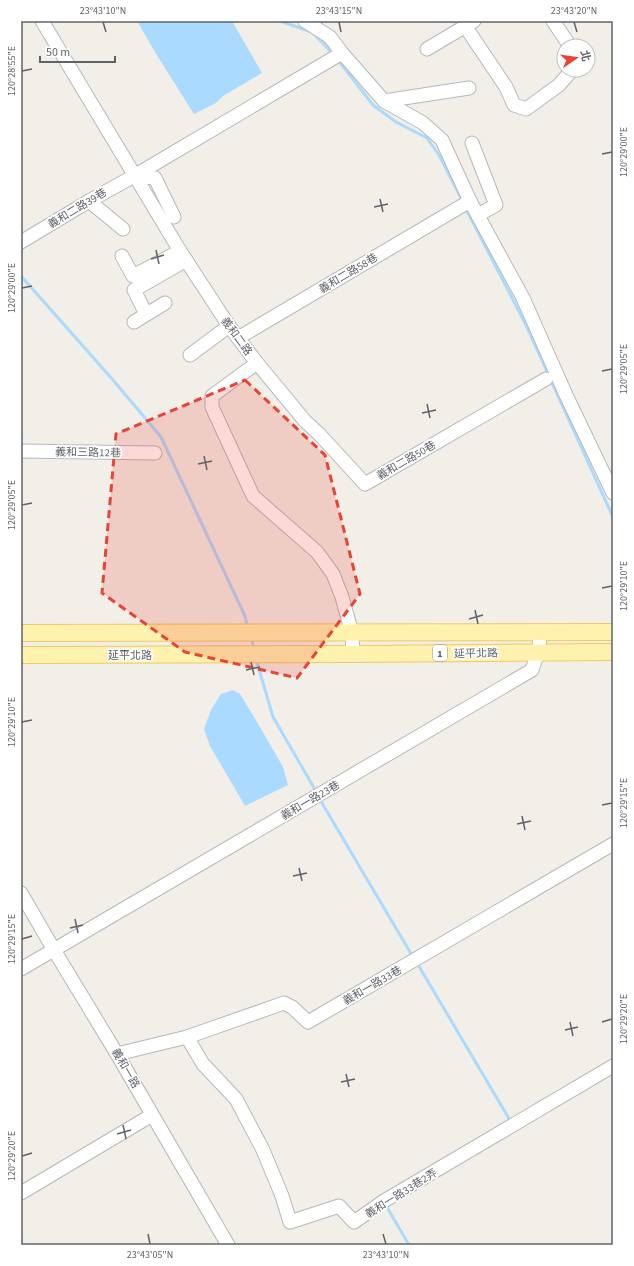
<svg xmlns="http://www.w3.org/2000/svg" width="634" height="1266" viewBox="0 0 634 1266" font-family="'Source Sans 3','Noto Sans TC',sans-serif">
	<rect width="100%" height="100%" fill="#f1efe8"/>
	<g fill="#aadaff">
		<path d="M137 21H232L262 73 223 96 216 103 194 114 158 57Z"/>
		<path d="M233 690 240 694 257 722 283 767 288 785 245 806 210 746 204 729 211 710 221 694Z"/>
	</g>
	<g fill="none" stroke-linecap="round" stroke-linejoin="round">
		<g stroke="#aadaff" stroke-width="3">
			<path d="M280 21 309 31"/>
			<path d="M315 35 333 54"/>
			<path d="M338 60 373 105 396 122 427 138 439 155 463 202"/>
			<path d="M465 207 525 323 612 515 613 520"/>
			<path d="M21 276 113 380 161 437 245 616 248 628"/>
			<path d="M251 637 254 649"/>
			<path d="M256 659 273 717 317 793"/>
			<path d="M319 798 413 957"/>
			<path d="M417 963 511 1122"/>
			<path d="M389 1203 387 1206 388 1209 409 1245"/>
		</g>
		<defs>
			<g id="minor">
				<path d="M42 21 180 251 229 326 257 363 212 396V407L253 496 317 552 333 574 342 597 352 633 353 654"/>
				<path d="M305 21 330 37 342 53 384 101 423 123 442 140 470 201 523 298 566 395 613 493"/>
				<path d="M553 21 570 46"/>
				<path d="M465 26 506 87 514 105 526 109 559 85 572 70"/>
				<path d="M427 49 474 21"/>
				<path d="M384 101 469 88"/>
				<path d="M472 143 496 205 478 215"/>
				<path d="M134 176 155 178 174 217"/>
				<path d="M89 201 123 229"/>
				<path d="M21 242 89 201 134 176 342 53"/>
				<path d="M122 256 133 276 180 251"/>
				<path d="M146 314 134 290 186 260"/>
				<path d="M134 322 165 303"/>
				<path d="M238 338 470 201"/>
				<path d="M190 355 229 326"/>
				<path d="M257 363 305 421 320 435 365 484 546 379"/>
				<path d="M21 451 155 453"/>
				<path d="M21 893 54 950 117 1054 228 1245"/>
				<path d="M21 969 532 670 538 652 541 632"/>
				<path d="M187 1037 203 1064 236 1099 263 1150 282 1196 290 1222 339 1206 354 1222 384 1201 613 1066"/>
				<path d="M117 1054 187 1037 284 1003 292 1007 308 1022 613 844"/>
				<path d="M21 1193 152 1115"/>
			</g>
			<g id="major">
				<path d="M21 633 613 632"/>
				<path d="M21 655 353 654 613 652"/>
			</g>
		</defs>
		<use href="#minor" stroke="#b5b8bc" stroke-width="15"/>
		<use href="#major" stroke="#f2c960" stroke-width="18"/>
		<use href="#minor" stroke="#fff" stroke-width="13"/>
		<use href="#major" stroke="#fff2af" stroke-width="16"/>
	</g>
	<path fill="#ea4335" fill-opacity="0.2" stroke="#ea4335" stroke-width="3" stroke-dasharray="8 5" stroke-linejoin="round" d="M245 380 325 455 360 594 297 678 185 652 102 593 116 434Z"/>
	<path fill="none" stroke="#5f6368" stroke-width="1.5" d="M103 22 106 32M339 22 341 32M574 22 577 32M22 71 32 69M602 154 612 152M380 199 383 212M374 207 388 204M156 250 159 264M151 259 164 255M22 288 32 286M602 371 612 369M427 404 430 418M422 413 436 410M204 456 207 470M198 464 212 461M22 505 32 503M602 588 612 586M475 610 478 624M469 619 483 615M251 662 254 675M246 670 260 667M22 722 32 720M602 805 612 803M522 816 525 830M517 824 531 821M299 868 302 881M293 876 307 873M75 919 78 933M70 928 83 925M22 939 32 936M570 1022 573 1036M602 1022 612 1019M565 1030 578 1027M346 1074 349 1087M341 1082 355 1079M123 1125 126 1139M117 1134 131 1130M22 1156 32 1153M148 1234 150 1244M383 1234 386 1244"/>
	<g text-anchor="middle" stroke-width="3.5" stroke-linejoin="round" paint-order="stroke">
		<rect fill="#fff" stroke="#8f9295" stroke-width="1" x="433" y="645" width="14" height="16" rx="3"/>
		<g font-size="10" font-weight="bold" fill="#5f6368">
			<text x="440" y="657">1</text>
		</g>
		<g font-size="11" fill="#5f6368" stroke="#fff">
			<text transform="translate(77 208) rotate(-31)" y="4">義和二路39巷</text>
			<text transform="translate(348 273) rotate(-31)" y="4">義和二路58巷</text>
			<text transform="translate(237 336) rotate(54)" y="4">義和二路</text>
			<text transform="translate(88 452) rotate(1)" y="4">義和三路12巷</text>
			<text transform="translate(406 460) rotate(-30)" y="4">義和二路50巷</text>
			<text transform="translate(476 653) rotate(-1)" y="4">延平北路</text>
			<text x="130" y="659">延平北路</text>
			<text transform="translate(310 800) rotate(-30)" y="4">義和一路23巷</text>
			<text transform="translate(372 985) rotate(-30)" y="4">義和一路33巷</text>
			<text transform="translate(126 1068) rotate(60)" y="4">義和一路</text>
			<text transform="translate(401 1193) rotate(-32)" y="4">義和一路33巷2弄</text>
		</g>
	</g>
	<rect width="634" height="1266" fill="none" stroke="#ffffff" stroke-width="44"/>
	<g transform="translate(576 58) rotate(77)"><circle r="19" fill="#ffffff" stroke="#bfc1c3"/>
	<path d="M0-3L7 15L0 10L-7 15Z" fill="#ea4335"/>
	<text y="-6" font-size="11" font-weight="bold" text-anchor="middle" fill="#5f6368">北</text>
	</g>
	<path d="M40 56v6h75v-6" fill="none" stroke="#5f6368" stroke-width="2"/>
	<text x="46" y="56" font-size="12" fill="#5f6368" stroke="#ffffff" stroke-width="3" paint-order="stroke">50 m</text>
	<rect x="22" y="22" width="590" height="1222" fill="none" stroke="#5f6368" stroke-width="1.5"/>
	<g font-size="10" text-anchor="middle" fill="#5f6368">
		<text x="103" y="14">23°43'10"N</text>
		<text x="339" y="14">23°43'15"N</text>
		<text x="574" y="14">23°43'20"N</text>
		<text transform="translate(11 71) rotate(-90)" y="4">120°28'55"E</text>
		<text transform="translate(623 152) rotate(-90)" y="4">120°29'00"E</text>
		<text transform="translate(11 288) rotate(-90)" y="4">120°29'00"E</text>
		<text transform="translate(623 369) rotate(-90)" y="4">120°29'05"E</text>
		<text transform="translate(11 505) rotate(-90)" y="4">120°29'05"E</text>
		<text transform="translate(623 586) rotate(-90)" y="4">120°29'10"E</text>
		<text transform="translate(11 722) rotate(-90)" y="4">120°29'10"E</text>
		<text transform="translate(623 803) rotate(-90)" y="4">120°29'15"E</text>
		<text transform="translate(11 939) rotate(-90)" y="4">120°29'15"E</text>
		<text transform="translate(623 1019) rotate(-90)" y="4">120°29'20"E</text>
		<text transform="translate(11 1156) rotate(-90)" y="4">120°29'20"E</text>
		<text x="150" y="1258">23°43'05"N</text>
		<text x="386" y="1258">23°43'10"N</text>
	</g>
</svg>
